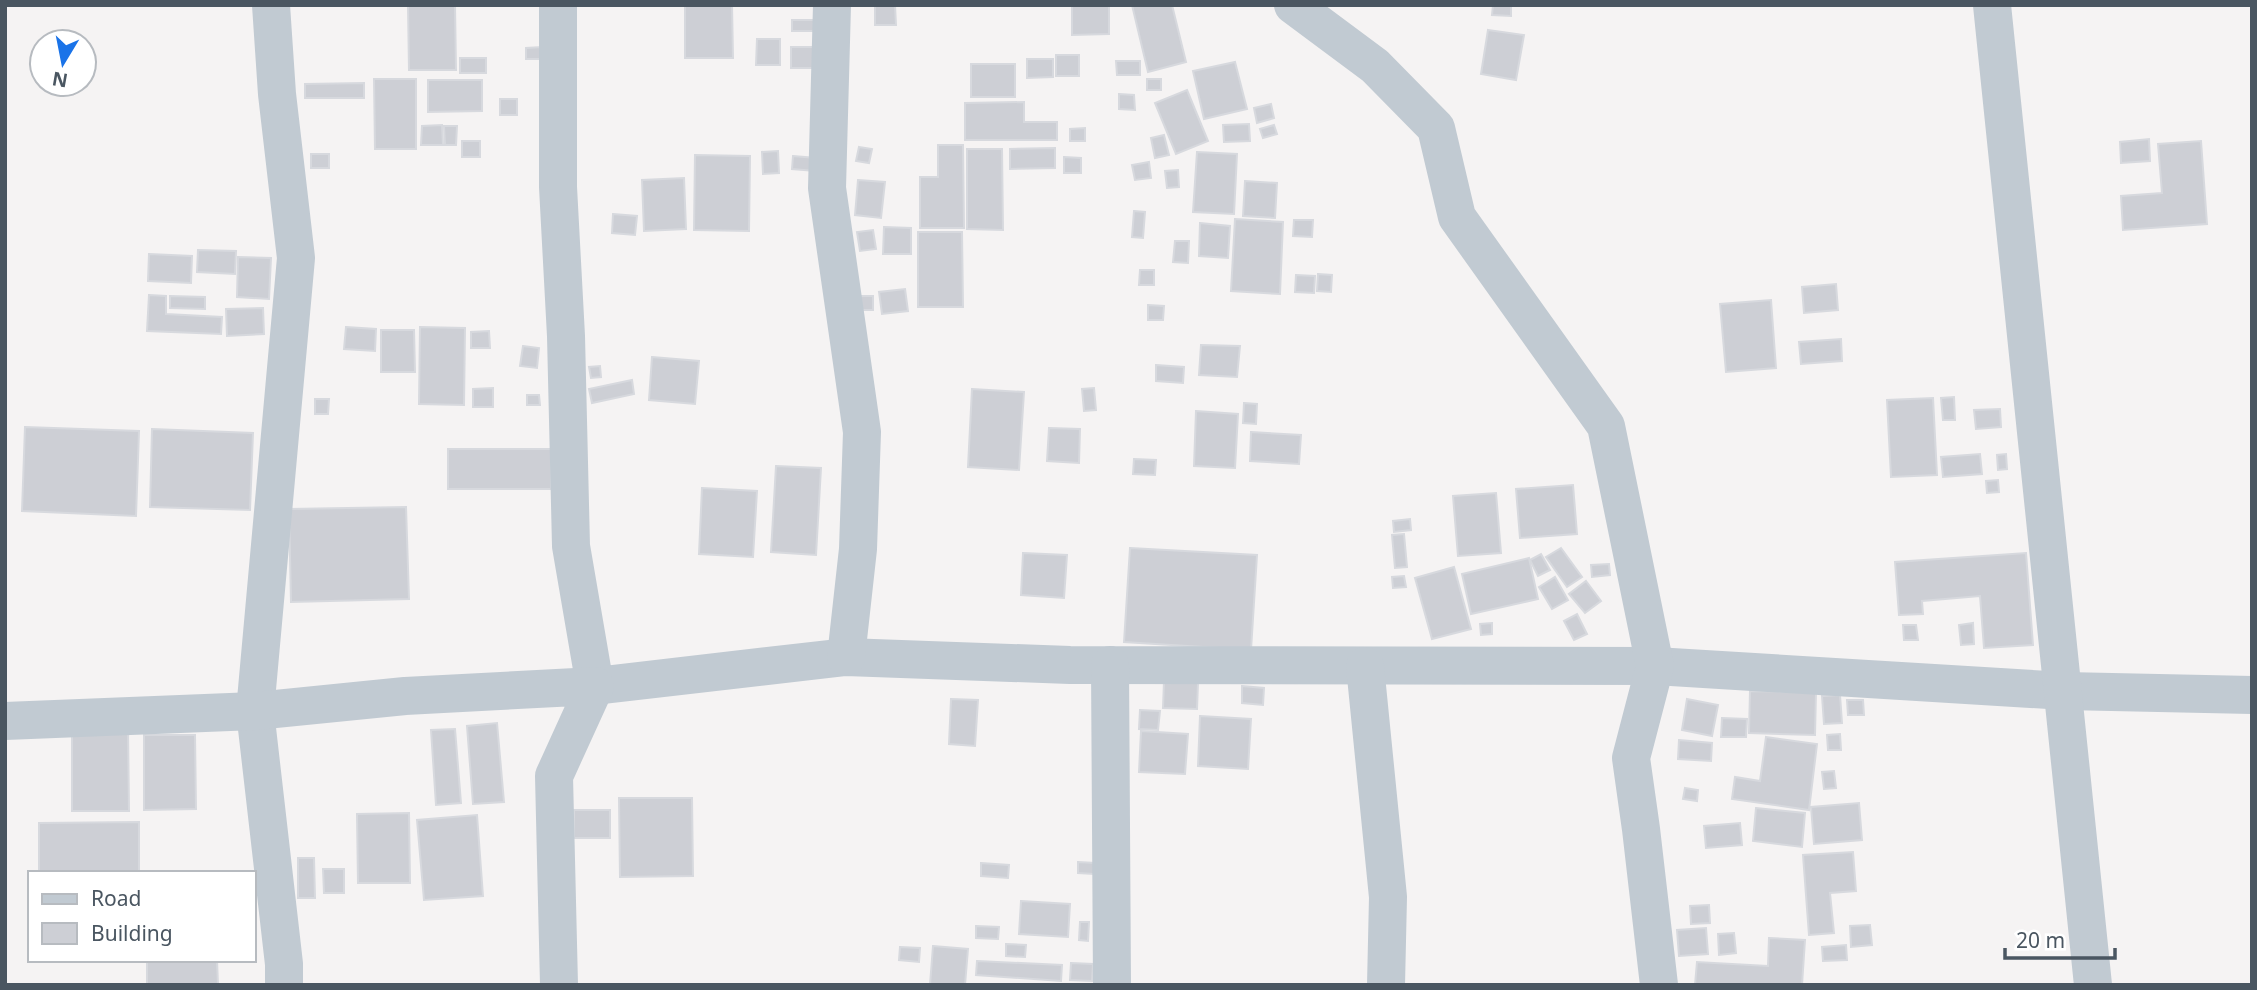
<svg xmlns="http://www.w3.org/2000/svg" width="2257" height="990" viewBox="0 0 2257 990" font-family="'Noto Sans',sans-serif">
	<rect width="100%" height="100%" fill="#f5f3f3"/>
	<g fill="#cdcfd5" stroke="#d7d9de" stroke-width="2">
		<path d="M408 5H455L456 70H409Z"/>
		<path d="M685 5H732L733 58H685Z"/>
		<path d="M875 5H895L896 25H875Z"/>
		<path d="M1072 5H1109V34L1072 35Z"/>
		<path d="M1132 5H1172L1186 62 1148 72Z"/>
		<path d="M1493 5H1511V16L1492 15Z"/>
		<rect x="792" y="20" width="22" height="11"/>
		<path d="M1488 30 1524 35 1516 80 1481 74Z"/>
		<path d="M757 39H780V65H756Z"/>
		<path d="M542 47 543 59H526V48Z"/>
		<rect x="791" y="47" width="23" height="21"/>
		<rect x="1056" y="55" width="23" height="21"/>
		<rect x="460" y="58" width="26" height="15"/>
		<path d="M1027 59H1053V77L1027 78Z"/>
		<path d="M1116 61H1140V75H1117Z"/>
		<path d="M1235 62 1247 109 1204 119 1193 71Z"/>
		<rect x="971" y="64" width="44" height="33"/>
		<path d="M374 79H416V149H375Z"/>
		<rect x="1147" y="79" width="14" height="11"/>
		<path d="M428 80H482V111L428 112Z"/>
		<path d="M364 83V98H305V84Z"/>
		<path d="M1187 90 1208 141 1176 154 1155 103Z"/>
		<path d="M1119 94 1134 95 1135 110 1119 109Z"/>
		<rect x="500" y="99" width="17" height="16"/>
		<path d="M1024 102V122H1057V140H965V103Z"/>
		<path d="M1271 104 1274 118 1257 123 1254 108Z"/>
		<path d="M1249 124 1250 141 1224 142 1223 125Z"/>
		<path d="M442 125 443 145H421L422 126Z"/>
		<path d="M1274 125 1277 134 1263 138 1260 129Z"/>
		<path d="M444 126H457L456 145H445Z"/>
		<path d="M1085 128V141H1070V129Z"/>
		<path d="M1164 135 1169 155 1155 158 1151 138Z"/>
		<path d="M2149 139 2150 161 2121 163 2120 142Z"/>
		<rect x="462" y="141" width="18" height="16"/>
		<path d="M2201 141 2207 224 2123 230 2121 196 2162 193 2158 144Z"/>
		<path d="M938 145H963L964 228H920V177H938Z"/>
		<path d="M859 147 872 149 869 163 856 161Z"/>
		<path d="M1055 148V168L1010 169V149Z"/>
		<path d="M967 149H1002L1003 230 967 229Z"/>
		<path d="M778 151 779 173 763 174 762 152Z"/>
		<path d="M1197 152 1237 154 1234 214 1193 212Z"/>
		<rect x="311" y="154" width="18" height="14"/>
		<path d="M695 155 750 156 749 231 694 230Z"/>
		<path d="M793 156 816 158 815 171 792 169Z"/>
		<path d="M1064 157 1081 158V173H1064Z"/>
		<path d="M1149 162 1151 178 1135 180 1132 165Z"/>
		<path d="M1178 170 1179 187 1167 188 1165 171Z"/>
		<path d="M684 178 686 229 644 231 642 180Z"/>
		<path d="M858 180 885 182 881 218 855 215Z"/>
		<path d="M1245 181 1277 183 1275 218 1243 216Z"/>
		<path d="M1134 211 1145 212 1143 238 1132 237Z"/>
		<path d="M613 214 637 216 635 235 612 233Z"/>
		<path d="M1235 219 1283 222 1280 294 1231 291Z"/>
		<path d="M1294 220H1313L1312 237 1293 236Z"/>
		<path d="M1200 223 1230 226 1228 258 1199 256Z"/>
		<path d="M884 227 911 228V254H883Z"/>
		<path d="M873 230 876 249 860 251 857 232Z"/>
		<path d="M918 232H962L963 307H918Z"/>
		<path d="M1175 241H1189L1188 263 1173 262Z"/>
		<path d="M198 250 236 251 235 274 197 272Z"/>
		<path d="M149 254 192 256 191 283 148 281Z"/>
		<path d="M238 257 271 258 269 299 237 297Z"/>
		<path d="M1140 270H1154V285H1139Z"/>
		<path d="M1318 274 1332 275 1331 292 1317 291Z"/>
		<path d="M1296 275 1315 276 1314 293 1295 292Z"/>
		<path d="M1836 284 1838 310 1804 313 1802 287Z"/>
		<path d="M905 289 908 311 882 314 879 292Z"/>
		<path d="M149 295 166 296V314L222 317 221 334 147 331Z"/>
		<path d="M170 296 205 297V309L170 308Z"/>
		<rect x="859" y="296" width="14" height="14"/>
		<path d="M1771 300 1776 368 1726 372 1720 304Z"/>
		<path d="M1148 305 1164 306 1163 320H1148Z"/>
		<path d="M263 308 264 334 227 336 226 309Z"/>
		<path d="M346 327 376 329 375 351 344 349Z"/>
		<path d="M420 327 465 328 464 405 419 404Z"/>
		<path d="M381 330H414L415 372H381Z"/>
		<path d="M489 331 490 348H471V332Z"/>
		<path d="M1841 339 1842 361 1801 364 1799 342Z"/>
		<path d="M1201 345 1240 346 1237 377 1199 375Z"/>
		<path d="M523 346 539 348 537 368 520 366Z"/>
		<path d="M652 357 699 361 695 404 649 400Z"/>
		<path d="M1156 365 1184 367 1183 383 1156 381Z"/>
		<path d="M600 366 601 377 591 378 589 367Z"/>
		<path d="M632 380 634 394 592 403 589 389Z"/>
		<path d="M493 388V407H473V389Z"/>
		<path d="M1094 388 1096 410 1084 411 1082 389Z"/>
		<path d="M972 389 1024 392 1019 470 968 467Z"/>
		<path d="M527 395H539L540 405H527Z"/>
		<path d="M1954 397 1955 420H1943L1941 398Z"/>
		<path d="M1933 398 1937 475 1891 477 1887 400Z"/>
		<path d="M315 399H329L328 414H315Z"/>
		<path d="M1244 403 1257 404 1256 424 1243 423Z"/>
		<path d="M2000 409 2001 427 1976 429 1974 410Z"/>
		<path d="M1196 411 1238 414 1235 468 1194 466Z"/>
		<path d="M25 427 139 431 136 516 22 511Z"/>
		<path d="M1049 428 1080 429 1079 463 1047 461Z"/>
		<path d="M152 429 253 433 250 510 150 507Z"/>
		<path d="M1251 432 1301 435 1299 464 1250 461Z"/>
		<rect x="448" y="449" width="103" height="40"/>
		<path d="M1980 454 1982 474 1943 477 1941 457Z"/>
		<path d="M2006 454 2007 469 1998 470 1997 455Z"/>
		<path d="M1134 459 1156 460 1155 475 1133 474Z"/>
		<path d="M776 466 821 468 816 555 771 552Z"/>
		<path d="M1998 480 1999 492 1987 493 1986 481Z"/>
		<path d="M1573 485 1577 534 1520 538 1516 489Z"/>
		<path d="M702 488 757 491 753 557 699 554Z"/>
		<path d="M1496 493 1501 553 1458 556 1453 496Z"/>
		<path d="M406 507 409 599 291 602 289 509Z"/>
		<path d="M1410 519 1411 530 1394 532 1393 521Z"/>
		<path d="M1404 534 1407 567 1395 568 1392 535Z"/>
		<path d="M1130 548 1257 555 1251 650 1124 642Z"/>
		<path d="M1561 548 1582 577 1567 587 1546 557Z"/>
		<path d="M1023 553 1067 555 1064 598 1021 595Z"/>
		<path d="M2026 553 2033 645 1984 648 1980 596 1922 601 1923 614 1899 615 1895 562Z"/>
		<path d="M1541 554 1550 570 1538 576 1530 560Z"/>
		<path d="M1529 558 1538 599 1471 614 1462 574Z"/>
		<path d="M1609 564 1610 575 1592 577 1591 565Z"/>
		<path d="M1454 567 1471 629 1432 639 1415 578Z"/>
		<path d="M1404 576 1406 587 1393 588 1392 577Z"/>
		<path d="M1555 577 1568 600 1552 609 1539 587Z"/>
		<path d="M1586 581 1601 601 1585 613 1569 594Z"/>
		<path d="M1577 614 1587 634 1574 640 1564 621Z"/>
		<path d="M1492 623V634L1481 635 1480 624Z"/>
		<path d="M1973 623 1974 644 1961 645 1959 625Z"/>
		<path d="M1903 625H1916L1918 640H1904Z"/>
		<path d="M1164 681 1198 683 1197 709 1163 708Z"/>
		<path d="M1242 686 1264 688 1263 705 1242 703Z"/>
		<path d="M1750 691 1816 692 1815 735 1749 733Z"/>
		<path d="M1840 695 1842 723 1824 724 1822 696Z"/>
		<path d="M951 699 978 700 975 746 949 744Z"/>
		<path d="M1687 699 1718 705 1712 736 1682 730Z"/>
		<path d="M1847 700H1863L1864 715H1848Z"/>
		<path d="M1140 710 1160 711 1158 730 1139 729Z"/>
		<path d="M1200 716 1251 719 1248 769 1198 766Z"/>
		<path d="M1722 718 1747 719 1746 737H1721Z"/>
		<path d="M497 723 504 802 473 804 467 726Z"/>
		<path d="M128 729 129 811H72V730Z"/>
		<path d="M455 729 461 803 436 805 431 730Z"/>
		<path d="M1141 731 1188 734 1185 774 1139 772Z"/>
		<path d="M1840 734 1841 750H1828L1827 735Z"/>
		<path d="M144 735H195L196 809 144 810Z"/>
		<path d="M1766 737 1817 744 1809 810 1732 799 1735 777 1760 781Z"/>
		<path d="M1679 740 1712 743 1711 761 1678 759Z"/>
		<path d="M1834 771 1836 788 1824 789 1822 772Z"/>
		<path d="M1685 788 1698 790 1697 801 1683 799Z"/>
		<path d="M619 798H692L693 876 620 877Z"/>
		<path d="M1859 803 1862 840 1814 844 1811 807Z"/>
		<path d="M1756 808 1805 813 1802 847 1753 841Z"/>
		<rect x="574" y="810" width="36" height="28"/>
		<path d="M409 813 410 883H358L357 814Z"/>
		<path d="M477 815 483 896 424 900 417 820Z"/>
		<path d="M139 822V873H39V823Z"/>
		<path d="M1740 823 1742 845 1706 848 1704 826Z"/>
		<path d="M1853 852 1856 891 1830 893 1834 933 1809 935 1803 855Z"/>
		<path d="M298 858H314L315 898H298Z"/>
		<path d="M1078 862 1095 863 1094 874 1078 873Z"/>
		<path d="M981 863 1009 865 1008 878 981 876Z"/>
		<path d="M323 869H344V893H324Z"/>
		<path d="M1021 901 1070 904 1068 937 1019 934Z"/>
		<path d="M1709 905 1710 923 1691 924 1690 906Z"/>
		<path d="M1080 922H1089L1088 941 1079 940Z"/>
		<path d="M1870 925 1872 945 1851 947 1850 926Z"/>
		<path d="M976 926 999 927 998 939 976 938Z"/>
		<path d="M1706 928 1708 954 1679 956 1677 930Z"/>
		<path d="M1734 933 1736 953 1719 955 1718 934Z"/>
		<path d="M1769 938 1805 940 1802 985H1695L1697 962 1768 966Z"/>
		<path d="M1006 944 1026 945 1025 957 1006 956Z"/>
		<path d="M1846 945 1847 960 1823 961 1822 947Z"/>
		<path d="M933 946 968 949 965 985H930Z"/>
		<path d="M900 947 920 948 919 962 899 960Z"/>
		<path d="M147 960H217L218 985H147Z"/>
		<path d="M977 961 1062 965 1061 981 976 975Z"/>
		<path d="M1071 963 1093 964 1092 981 1070 980Z"/>
	</g>
	<g fill="none" stroke-linecap="round" stroke-linejoin="round">
		<g stroke="#c1cad2" stroke-width="38">
			<path d="M271 5 277 94 296 258 255 711 284 964V985"/>
			<path d="M558 5V187L566 336 571 546 595 686 846 657 1070 665 1655 666 2065 691 2252 695"/>
			<path d="M832 5 827 188 862 432 858 549 846 657"/>
			<path d="M1293 5 1375 66 1436 128 1457 217 1606 426 1655 666 1631 758 1641 829 1659 985"/>
			<path d="M1992 5 2093 985"/>
			<path d="M1110 665 1112 985"/>
			<path d="M1365 666 1388 897 1386 985"/>
			<path d="M5 721 255 711 405 696 595 686 554 776 559 985"/>
		</g>
	</g>
	<rect width="2257" height="990" fill="none" stroke="#4a5661" stroke-width="14"/>
	<rect x="28" y="871" width="228" height="91" fill="#ffffff" stroke="#b7bbc0" stroke-width="2"/>
	<rect x="42" y="894" width="35" height="10" fill="#c1cad2" stroke="#b7bbc0" stroke-width="2"/>
	<text x="91" y="906" font-size="21" fill="#4a5661">Road</text>
	<rect x="42" y="923" width="35" height="21" fill="#cdcfd5" stroke="#b7bbc0" stroke-width="2"/>
	<text x="91" y="941" font-size="21" fill="#4a5661">Building</text>
	<g transform="translate(63 63) rotate(190)"><circle r="33" fill="#ffffff" stroke="#b7bbc0" stroke-width="2"/>
	<path d="M0-5L12 26L0 18L-12 26Z" fill="#1a73e8"/>
	<text y="-10" font-size="19" font-weight="bold" text-anchor="middle" fill="#4a5661">N</text>
	</g>
	<path d="M2005 948v10h110v-10" fill="none" stroke="#4a5661" stroke-width="3.5"/>
	<text x="2016" y="948" font-size="21" fill="#4a5661" stroke="#ffffff" stroke-width="5" paint-order="stroke">20 m</text>
</svg>
